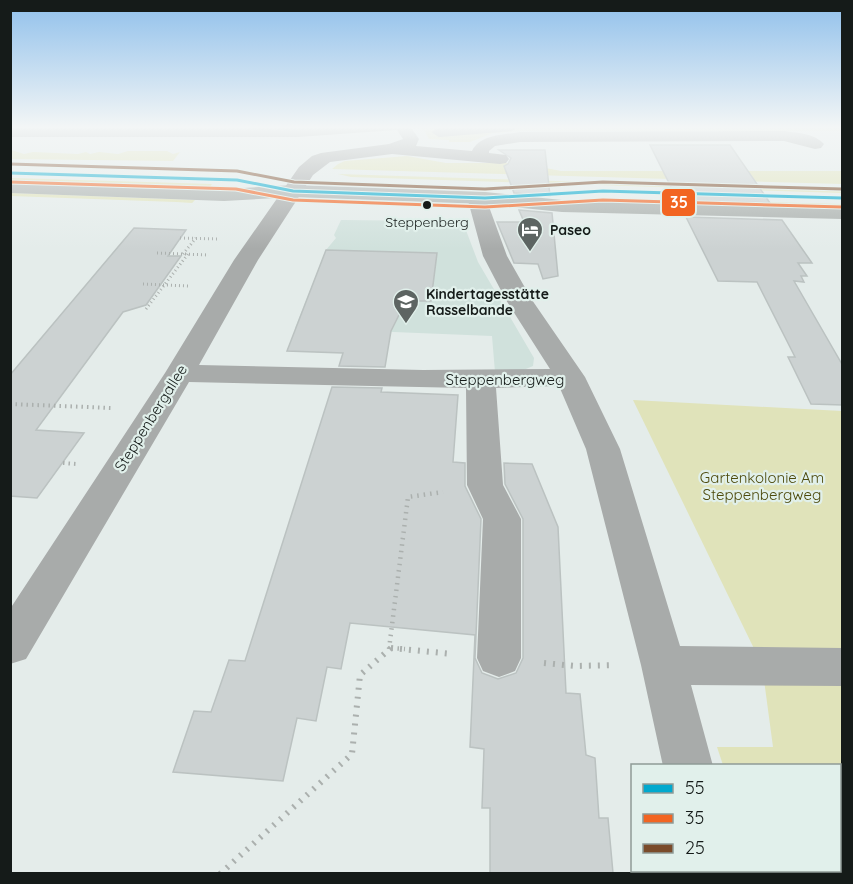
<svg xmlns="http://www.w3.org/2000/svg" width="853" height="884" viewBox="0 0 853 884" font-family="Quicksand,sans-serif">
	<rect width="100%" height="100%" fill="#e4ecea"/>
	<path fill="#d0e1dc" d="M341 220 434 221V225H464L478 262 534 358 533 366 521 371 495 372 492 336 295 328 326 250 336 238 334 235Z"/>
	<g fill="#e0e3ba">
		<path d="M410 126H842V131H519L493 133 470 142H449V140L429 139 424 130Z"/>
		<path d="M11 150 24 154 33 152 78 154 86 152 90 154 99 152 118 154 128 151H167L173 154 180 152 173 161 11 159Z"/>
		<path d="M407 156 446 163H520L561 171H842V184L332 169 338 164 345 161Z"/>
		<path d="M338 174 842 190V193L351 177Z"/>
		<path d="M11 178 212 184 209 188 11 181Z"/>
		<path d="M11 193 195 200 192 203 176 202 11 196Z"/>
		<path d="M602 198 842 204V208L604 201 601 199Z"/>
		<path d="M633 400 842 411V873H754L753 871 840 870V766L723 765 717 747H773L762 665Z"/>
	</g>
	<g fill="#ccd2d2" stroke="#bbc2c1" stroke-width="1.5">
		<path d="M650 145H730L770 203 678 201Z"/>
		<path d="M499 150H545L550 196 514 193 504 166 508 164 511 158Z"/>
		<path d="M519 210 552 213 558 276 543 279 538 264 514 263 497 222H524Z"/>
		<path d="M686 217 782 220 812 263H798L807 276H801L804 282 794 281 843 366V405L811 404 788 357H795L757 282 718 281Z"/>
		<path d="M134 228 186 230 168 256H181L146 305 123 312 36 430 84 433 37 498 10 496V375Z"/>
		<path d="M326 250 437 253 431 301H406L391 331 385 367 339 366 343 353 287 351Z"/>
		<path d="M332 387 382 388 381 392 458 395 453 462 465 463V486L481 519 475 658 482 673 498 679 516 673 523 658V519L505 484 504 463 532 464 558 527 566 693 580 694 586 755 595 758 599 818H608L613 873H490V808H482L484 749 470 747 475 635 350 623 341 669 327 667 316 721 297 718 283 781 173 772 194 711 211 712 229 660 245 661Z"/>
	</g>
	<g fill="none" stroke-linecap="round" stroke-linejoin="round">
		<g stroke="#abb0ae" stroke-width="3" stroke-dasharray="1 3" stroke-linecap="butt">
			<path d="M180 238 219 239"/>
			<path d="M157 253 209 255"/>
			<path d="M183 254 196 238"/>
			<path d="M143 284 188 286"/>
			<path d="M146 309 188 254"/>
		</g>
		<g stroke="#abb0ae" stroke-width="4" stroke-dasharray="1.5 4" stroke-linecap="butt">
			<path d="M10 404 112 408"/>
			<path d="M63 463 77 464"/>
		</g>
		<g stroke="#abb0ae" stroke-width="4.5" stroke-dasharray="1.5 5" stroke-linecap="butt">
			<path d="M391 648 405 649"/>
			<path d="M389 649 408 497 443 492"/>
		</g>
		<g stroke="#abb0ae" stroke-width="6" stroke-dasharray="2 7" stroke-linecap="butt">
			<path d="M391 648 453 654"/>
			<path d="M544 663 575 666 615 665"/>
			<path d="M220 874 352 754 360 675 391 648"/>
		</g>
		<g fill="#a8abaa" fill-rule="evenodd">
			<path d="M322 126H410L419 139 416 146 472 151C480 134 504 135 520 132L784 131C797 133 814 133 824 144L821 148 815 149 784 141 520 142 495 146 489 151V153L506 155 509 159 506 163 500 164 392 154 330 162 313 175 258 260 199 365 423 370 550 369 506 300 483 256 467 197 470 193H484L507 256 532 300 585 377 620 449 680 646 842 648V686L691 685 713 766H663L641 665 586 449 559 386 496 388 503 485 521 519V658L515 671 499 677 483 671 477 658 483 519 467 485 466 388 189 382 26 659 10 664V609L165 373 234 260 299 167 312 156 321 153 389 144 403 139 397 130 297 137H10V127Z"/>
			<path d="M458 126H520L512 131 439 137 431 132 439 127Z"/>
			<path d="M685 870H741L742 874H686Z"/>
		</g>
		<path fill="#aab0ad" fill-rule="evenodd" d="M10 181 224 189 293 185 485 192 562 200 842 207V219L562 212 485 204 293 197 224 201 10 193Z"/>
		<defs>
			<path id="bus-1" d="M10 173 237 180 293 191 485 198 603 191 842 198"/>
			<path id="bus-2" d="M10 182 236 189 293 200 485 207 603 200 842 207"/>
			<path id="bus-3" d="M10 164 237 171 294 182 485 189 603 182 842 189"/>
		</defs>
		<use href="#bus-1" stroke="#e1f0eb" stroke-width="5"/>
		<use href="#bus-2" stroke="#e1f0eb" stroke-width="5"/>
		<use href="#bus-3" stroke="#e1f0eb" stroke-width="5"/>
		<use href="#bus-1" stroke="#00a9ce" stroke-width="3"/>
		<use href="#bus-2" stroke="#f26522" stroke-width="3"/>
		<use href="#bus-3" stroke="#7a4b2a" stroke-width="3"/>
	</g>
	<linearGradient id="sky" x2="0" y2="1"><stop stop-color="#90c0eb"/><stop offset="0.51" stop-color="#f3f6f6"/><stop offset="1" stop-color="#f3f6f6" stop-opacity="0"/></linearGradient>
	<rect width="853" height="249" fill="url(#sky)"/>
	<defs>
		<symbol id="hotel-pin" viewBox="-11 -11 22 30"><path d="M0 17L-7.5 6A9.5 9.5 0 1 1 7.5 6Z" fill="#5d6462" stroke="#e1f0eb"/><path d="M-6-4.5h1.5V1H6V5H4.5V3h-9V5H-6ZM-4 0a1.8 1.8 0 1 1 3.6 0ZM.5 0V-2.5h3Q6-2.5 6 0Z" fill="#fff"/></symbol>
		<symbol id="school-pin" viewBox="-11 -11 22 30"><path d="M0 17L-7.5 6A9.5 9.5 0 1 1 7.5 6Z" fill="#5d6462" stroke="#e1f0eb"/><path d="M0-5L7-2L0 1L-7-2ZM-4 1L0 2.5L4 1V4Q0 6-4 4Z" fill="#fff"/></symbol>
	</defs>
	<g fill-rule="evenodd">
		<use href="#hotel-pin" x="515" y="215" width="30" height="40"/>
		<use href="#school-pin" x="391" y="287" width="30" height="40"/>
	</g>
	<circle fill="#151b19" stroke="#e1f0eb" stroke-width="2" cx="427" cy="205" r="5"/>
	<g text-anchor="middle" stroke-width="4.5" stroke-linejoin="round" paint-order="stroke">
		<g font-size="14" fill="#151b19" stroke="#e1f0eb">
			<text x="427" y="227">Steppenberg</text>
		</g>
		<g font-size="14" font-weight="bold" fill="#151b19" stroke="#e1f0eb" text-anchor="start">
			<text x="550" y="235">Paseo</text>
			<text x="426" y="299">Kindertagesstätte<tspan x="426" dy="16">Rasselbande</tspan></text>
		</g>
		<g font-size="15" fill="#151b19" stroke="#e1f0eb">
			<text x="505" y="385">Steppenbergweg</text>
			<text transform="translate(151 418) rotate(-58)" y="5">Steppenbergallee</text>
		</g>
		<g font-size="15" fill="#4d4a0b" stroke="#e1f0eb">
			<text x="762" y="483">Gartenkolonie Am<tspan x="762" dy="17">Steppenbergweg</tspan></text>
		</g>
	</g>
	<rect stroke="#e1f0eb" stroke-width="2" x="661" y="188" width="35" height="29" rx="6" fill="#f26522"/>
	<g font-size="16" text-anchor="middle" font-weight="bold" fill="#fff">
		<text x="679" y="208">35</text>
	</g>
	<rect width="853" height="884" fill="none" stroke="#151b19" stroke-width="24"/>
	<rect x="631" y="764" width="210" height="108" fill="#e1f0eb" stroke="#8f9b97" stroke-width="1.5"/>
	<rect x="643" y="784" width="30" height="9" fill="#00a9ce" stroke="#8f9b97" stroke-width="1.5"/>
	<text x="685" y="794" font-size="18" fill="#151b19">55</text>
	<rect x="643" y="814" width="30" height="9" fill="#f26522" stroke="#8f9b97" stroke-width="1.5"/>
	<text x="685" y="824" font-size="18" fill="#151b19">35</text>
	<rect x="643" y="844" width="30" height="9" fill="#7a4b2a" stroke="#8f9b97" stroke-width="1.5"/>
	<text x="685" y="854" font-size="18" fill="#151b19">25</text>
</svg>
